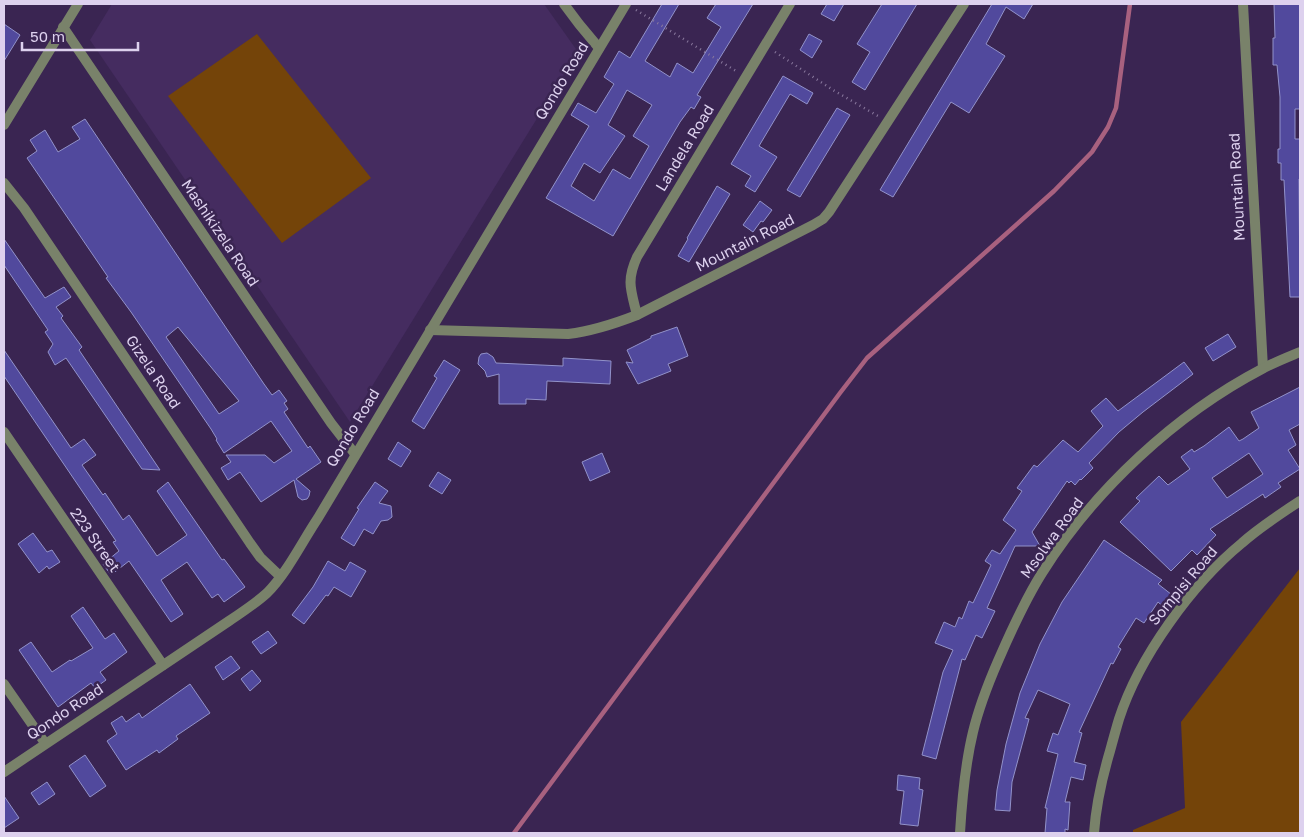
<svg xmlns="http://www.w3.org/2000/svg" width="1304" height="837" viewBox="0 0 1304 837" font-family="'Golos Text',sans-serif">
	<rect width="100%" height="100%" fill="#3a2552"/>
	<path fill="#452c60" d="M112 4H544L578 52 350 422 90 40Z"/>
	<g fill="#744409">
		<path d="M257 34 371 178 282 243 168 96Z"/>
		<path d="M1300 568V833H1133V830L1185 808 1181 722Z"/>
	</g>
	<g fill="none" stroke-linecap="round" stroke-linejoin="round">
		<path stroke="#a8617f" stroke-width="4.5" d="M514 833 840 393 867 358 1054 191 1092 152 1108 127 1116 108 1130 4"/>
	</g>
	<g fill="#51499d" stroke="#9292ca" fill-rule="evenodd">
		<path d="M662 4H679L645 61 670 77 677 63 693 73 721 27 707 18 716 4H753L697 95 701 97 694 109 691 107 680 122 613 236 546 198 589 126 571 115 578 103 596 113 614 84 604 77 619 51 630 58ZM627 90 652 105 633 136 649 146 630 179 613 169 594 201 571 186 584 163 600 173 625 136 608 125Z"/>
		<path d="M827 4H844L834 21 821 14Z"/>
		<path d="M882 4H917L865 90 852 82 870 52 857 44Z"/>
		<path d="M992 4H1033L1024 19 1006 7 986 44 1005 56 969 113 951 102 893 197 880 190Z"/>
		<path d="M1274 4H1300V109H1295V139H1300V179H1299L1300 297H1290L1284 180H1281V163H1278V149H1280V97L1277 65H1273V38H1275Z"/>
		<path d="M4 24 20 35 4 61Z"/>
		<path d="M809 34 822 41 812 58 800 50Z"/>
		<path d="M783 76 813 93 807 104 790 94 759 146 777 157 755 192 745 186 751 176 731 164Z"/>
		<path d="M837 108 850 115 800 197 787 190Z"/>
		<path d="M85 119 264 384 272 395 279 390 287 401 284 403 288 409 284 412 308 448 310 446 321 462 296 479 310 491 309 496 307 499 302 500 298 497 294 480 261 502 240 472 228 480 221 468 231 462 226 455H265L274 463 292 451 271 421 224 453 216 440 217 439 211 429 131 312 106 278 108 277 27 158 37 151 30 140 45 130 58 152 80 139 72 127ZM178 327 239 401 219 414 166 337Z"/>
		<path d="M717 186 730 194 689 262 678 256 688 239 687 238Z"/>
		<path d="M760 201 772 210 763 222 761 221 753 232 743 225Z"/>
		<path d="M4 239 45 298 64 287 71 297 56 307 63 316 61 318 82 347 79 350 160 470 142 469 66 358 55 365 48 352 53 344 45 332 48 330 4 265Z"/>
		<path d="M677 327 688 356 668 364 671 371 638 384 626 362 633 363 627 350 651 338V336Z"/>
		<path d="M1228 334 1236 347 1213 361 1205 348Z"/>
		<path d="M4 350 71 448 84 439 96 455 82 465 103 495 105 493 123 520 129 515 157 556 187 535 157 491 168 482 222 560 224 559 245 587 224 602 218 594 212 598 187 562 161 580 183 614 171 622 129 561 111 575 103 564 119 551 113 542 116 541 4 376Z"/>
		<path d="M487 353 493 357 496 363 563 366V358L611 361 610 384 547 381 546 400 526 399V404H499V374L487 377 485 371 478 364 479 357 481 354Z"/>
		<path d="M444 360 460 370 424 429 412 421 437 378 434 376Z"/>
		<path d="M1184 362 1193 374 1143 412 1119 432 1089 463 1093 468 1081 480 1080 479 1075 485 1071 481 1069 483 1067 481 1032 532 1040 546H1015L987 608 995 611 982 638 976 635 965 660 962 659 936 759 922 755 943 672 953 650 935 643 944 622 955 627 959 617 962 619 969 601 973 603 991 565 985 561 992 550 1000 554 1016 530 1003 520 1022 491 1017 488 1034 465 1037 467 1063 440 1078 452 1103 426 1091 411 1106 398 1118 411Z"/>
		<path d="M1300 387V424L1289 430 1296 445 1288 450 1300 469 1278 483 1281 487 1265 498 1263 494 1210 529 1216 535 1197 555 1192 550 1171 571 1120 522 1140 501 1136 498 1159 476 1168 485 1190 469 1181 457 1192 449 1194 452 1204 446 1229 427 1239 441 1243 439 1259 428 1251 412ZM1249 453 1263 474 1227 498 1212 478Z"/>
		<path d="M398 442 411 451 401 467 388 459Z"/>
		<path d="M602 453 610 472 590 481 582 462Z"/>
		<path d="M438 472 451 480 442 494 429 486Z"/>
		<path d="M375 482 388 491 379 503 391 506 392 517 388 520 381 521 373 534 364 529 354 546 341 538 359 509 357 508Z"/>
		<path d="M33 533 47 552 52 550 60 562 49 569 47 566 39 573 18 544Z"/>
		<path d="M1104 540 1162 580 1158 584 1176 598 1167 610 1158 602 1144 623 1136 618 1118 647 1121 649 1113 664 1111 663 1079 732 1082 733 1074 762 1086 765 1083 780 1071 777 1065 802H1070L1068 830 1065 829V833H1045L1047 808H1045L1058 754 1047 751 1053 733 1058 735 1070 704 1038 690 1025 718 1029 719 1012 782 1010 811 995 810 997 790 1006 744 1020 693 1040 644 1062 602Z"/>
		<path d="M328 561 345 571 350 562 366 571 351 597 334 587 328 596 326 595 304 624 292 615 313 587Z"/>
		<path d="M83 607 105 639 114 633 127 652 100 672 106 680 95 688 91 683 58 707 19 650 31 642 52 672 70 660 71 661 93 648 71 616Z"/>
		<path d="M268 631 277 643 261 654 252 642Z"/>
		<path d="M231 656 240 668 223 680 215 667Z"/>
		<path d="M252 670 261 681 250 691 241 679Z"/>
		<path d="M190 684 210 713 176 736 178 739 159 753 157 750 126 770 107 741 117 734 111 723 122 716 126 722 139 713 142 718Z"/>
		<path d="M85 755 106 786 90 797 69 766Z"/>
		<path d="M898 775 920 778 919 789 923 790 918 826 900 824 904 791 897 790Z"/>
		<path d="M47 782 55 794 39 805 31 793Z"/>
		<path d="M4 796 19 818 4 828Z"/>
	</g>
	<g fill="none" stroke-linecap="round" stroke-linejoin="round">
		<g stroke="#8a799e" stroke-width="2.5" stroke-dasharray="1 4" stroke-linecap="butt">
			<path d="M636 10 736 71"/>
			<path d="M775 52 833 90 878 116"/>
		</g>
		<g stroke="#79826a" stroke-width="10">
			<path d="M564 4 579 24 599 48"/>
			<path d="M1243 4 1263 368"/>
			<path d="M63 27 261 320 331 423 355 454"/>
			<path d="M4 125 78 4"/>
			<path d="M4 183 24 208 250 543 260 557 280 576"/>
			<path d="M637 315C631 290 626 281 637 257L790 4"/>
			<path d="M430 330 568 334C593 331 614 324 637 315L813 225 823 219 829 212 964 4"/>
			<path d="M4 432 163 665"/>
			<path d="M4 684 45 743"/>
			<path d="M4 772 229 621C242 612 255 604 267 593 287 573 302 542 318 518L626 4"/>
			<path d="M960 833C962 799 965 765 973 732 979 707 988 684 998 661 1011 631 1025 600 1042 573 1094 490 1176 414 1262 369 1275 362 1288 357 1300 352"/>
			<path d="M1094 833C1096 805 1102 778 1110 751 1113 740 1116 729 1119 719 1139 657 1192 584 1242 543 1260 527 1280 514 1300 501"/>
		</g>
	</g>
	<g text-anchor="middle" stroke-width="5" stroke-linejoin="round" paint-order="stroke">
		<g font-size="15" fill="#ddd1ee" stroke="#3a2552">
			<text transform="translate(562 81) rotate(-59)" y="5">Qondo Road</text>
			<text transform="translate(685 148) rotate(-59)" y="5">Landela Road</text>
			<text transform="translate(1237 187) rotate(-93)" y="5">Mountain Road</text>
			<text transform="translate(220 233) rotate(56)" y="5">Mashikizela Road</text>
			<text transform="translate(745 243) rotate(-27)" y="5">Mountain Road</text>
			<text transform="translate(153 372) rotate(56)" y="5">Gizela Road</text>
			<text transform="translate(353 428) rotate(-59)" y="5">Qondo Road</text>
			<text transform="translate(1052 538) rotate(-54)" y="5">Msolwa Road</text>
			<text transform="translate(95 540) rotate(55)" y="5">223 Street</text>
			<text transform="translate(1183 586) rotate(-50)" y="5">Sompisi Road</text>
			<text transform="translate(65 712) rotate(-34)" y="5">Qondo Road</text>
		</g>
	</g>
	<rect width="1304" height="837" fill="none" stroke="#ddd1ee" stroke-width="10"/>
	<path d="M22 42v8h116v-8" fill="none" stroke="#ddd1ee" stroke-width="2.5"/>
	<text x="30" y="42" font-size="15" fill="#ddd1ee" stroke="#3a2552" stroke-width="4" paint-order="stroke">50 m</text>
</svg>
